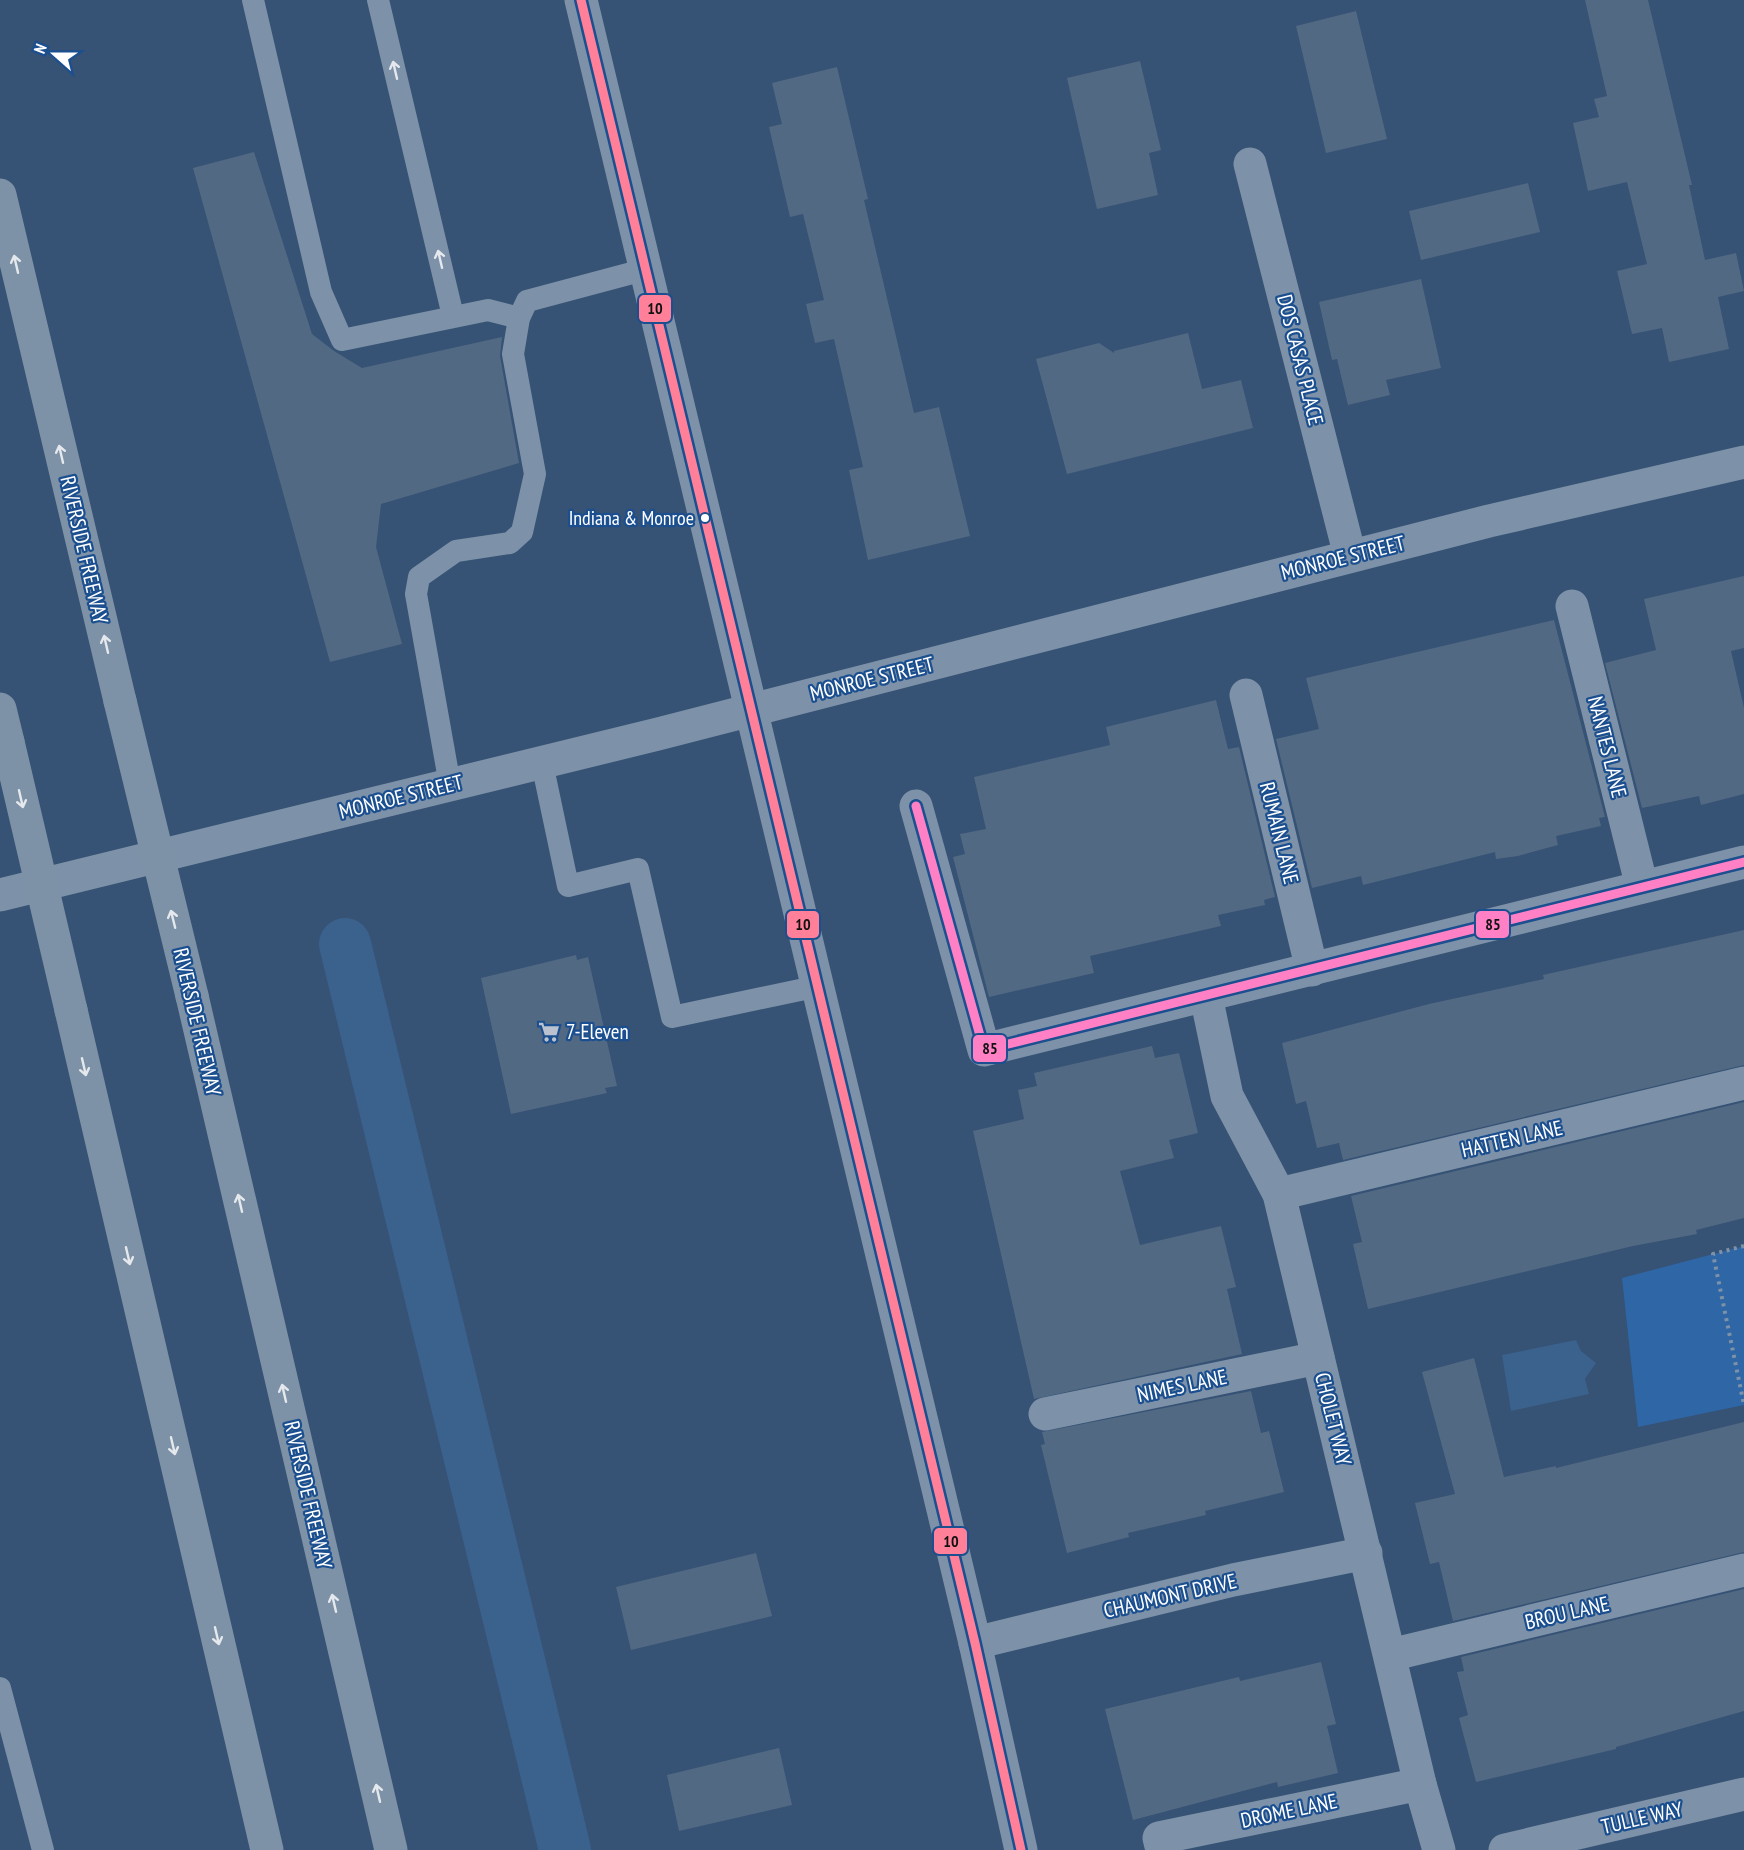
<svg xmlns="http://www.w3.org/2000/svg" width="1744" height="1850" viewBox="0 0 1744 1850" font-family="'PT Sans Narrow',sans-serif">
	<rect width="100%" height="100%" fill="#365274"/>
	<path fill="#2f66a5" d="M1744 1246V1405L1638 1427 1622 1278Z"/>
	<path fill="#3b618d" d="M1576 1340 1581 1351 1596 1363 1585 1379 1589 1394 1511 1411 1502 1355Z"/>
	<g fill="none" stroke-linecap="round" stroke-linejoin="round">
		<path stroke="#3b618d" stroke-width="52" d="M345 944 565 1850"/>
	</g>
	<g fill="#526984">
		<path d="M1585 0H1648L1692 185H1689L1705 260 1736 253 1744 291 1718 297 1729 349 1669 362 1662 328 1632 334 1617 271 1647 264 1627 182 1588 191 1573 123 1599 117 1594 99 1607 96Z"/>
		<path d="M1356 11 1387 139 1326 153 1296 26Z"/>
		<path d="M1140 61 1161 150 1149 153 1158 195 1097 209 1067 78Z"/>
		<path d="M837 67 868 199 864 200 914 413 939 407 970 536 868 560 849 470 863 467 834 339 815 343 806 304 824 300 803 214 790 217 769 127 782 124 772 83Z"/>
		<path d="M254 152 312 334 334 351 362 368 502 337 500 356 519 463 381 504 376 547 402 644 330 662 193 168Z"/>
		<path d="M1528 183 1540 232 1421 260 1409 211Z"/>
		<path d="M1421 279 1441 368 1386 380 1390 395 1348 405 1337 359 1332 360 1319 302Z"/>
		<path d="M1188 333 1202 389 1241 380 1253 428 1067 474 1036 359 1099 343 1114 353V351Z"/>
		<path d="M1744 576V648L1731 651 1744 708V794L1701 805 1699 796 1642 808 1605 663 1656 650 1644 599Z"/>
		<path d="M1554 620 1605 817 1599 818 1601 826 1556 836 1558 845 1518 856 1496 859 1495 852 1363 885 1361 876 1312 888 1276 739 1319 729 1306 678Z"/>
		<path d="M1216 700 1228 749 1239 747 1275 897 1264 900 1265 905 1218 915 1221 926 1090 956 1094 973 989 997 953 857 965 854 960 834 986 829 974 777 1110 745 1106 727Z"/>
		<path d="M1744 930V1065L1343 1160 1339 1143 1317 1148 1306 1101 1296 1104 1282 1043 1429 1004 1544 979 1543 975Z"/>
		<path d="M576 955 577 960 588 957 617 1086 605 1088 607 1093 511 1114 481 978Z"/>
		<path d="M1152 1046 1155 1058 1179 1053 1198 1133 1169 1140 1174 1158 1120 1171 1140 1245 1221 1226 1236 1287 1227 1289 1242 1354 1034 1399 973 1131 1024 1119 1018 1090 1037 1086 1034 1073Z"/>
		<path d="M1744 1102V1218L1696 1230 1697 1234 1633 1246 1368 1309 1353 1244 1362 1242 1351 1196Z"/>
		<path d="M1474 1358 1504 1477 1556 1466V1468L1744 1422V1552L1453 1621 1439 1562 1430 1564 1415 1503 1455 1494 1422 1372Z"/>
		<path d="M1251 1391 1261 1433 1269 1431 1284 1492 1205 1511 1206 1515 1128 1533 1129 1537 1067 1553 1041 1445 1045 1444 1042 1432Z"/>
		<path d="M756 1553 772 1616 631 1650 616 1587Z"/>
		<path d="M1744 1589V1711L1616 1747V1749L1476 1782 1459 1718 1468 1715 1457 1672 1464 1671 1461 1657Z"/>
		<path d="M1321 1662 1336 1724 1327 1726 1338 1773 1278 1787 1277 1782 1133 1820 1105 1709 1239 1677 1240 1681Z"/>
		<path d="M779 1748 792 1805 679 1831 667 1775Z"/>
	</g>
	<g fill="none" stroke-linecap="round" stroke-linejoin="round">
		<path stroke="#7d92a8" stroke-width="4" stroke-dasharray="3 4.5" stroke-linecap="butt" d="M1744 1246 1713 1254 1744 1405"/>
		<g stroke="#7d92a8" stroke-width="22">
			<path d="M253 0 321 292 342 340 488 310 519 318"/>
			<path d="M378 0 453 316"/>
			<path d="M542 763 568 886 638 869 672 1017 819 986"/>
			<path d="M450 785 416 594 419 577 456 551 510 543 522 532 535 474 513 354 519 318 527 301 647 269"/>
			<path d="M0 1688 43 1850"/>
		</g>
		<g stroke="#7d92a8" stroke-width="33">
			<path d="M1250 164 1350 556"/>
			<path d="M1572 606 1642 887"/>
			<path d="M1246 695 1312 970"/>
			<path d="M916 806 984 1050 1744 862"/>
			<path d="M1206 996 1227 1096 1279 1194 1420 1784 1439 1850"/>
			<path d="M1279 1194 1744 1083"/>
			<path d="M1045 1414 1318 1358"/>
			<path d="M975 1643 1233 1580 1366 1553"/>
			<path d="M1390 1655 1744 1570"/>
			<path d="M1162 1850 1159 1838 1420 1784"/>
			<path d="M1505 1850 1744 1794"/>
		</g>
		<g stroke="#7d92a8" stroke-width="33">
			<path d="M581 0 975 1643 1021 1850"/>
			<path d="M0 895 658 734 1489 521 1744 462"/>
		</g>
		<g stroke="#7e92a7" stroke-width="33">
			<path d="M0 195 120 701"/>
			<path d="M0 709 8 742"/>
			<path d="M192 996 391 1850"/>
			<path d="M71 1010 267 1850"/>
		</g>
		<g stroke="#7e92a7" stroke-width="33">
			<path d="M120 701 192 996"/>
			<path d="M8 742 71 1010"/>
		</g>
		<defs>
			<path id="bus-1" d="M581 0 975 1643 1021 1850"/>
			<path id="bus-2" d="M916 806 984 1050 1744 862"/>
		</defs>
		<use href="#bus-1" stroke="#1b4f8f" stroke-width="14"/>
		<use href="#bus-2" stroke="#1b4f8f" stroke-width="14"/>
		<use href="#bus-1" stroke="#ff8098" stroke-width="9"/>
		<use href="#bus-2" stroke="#ff80c5" stroke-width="9"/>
	</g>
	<defs><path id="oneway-shaft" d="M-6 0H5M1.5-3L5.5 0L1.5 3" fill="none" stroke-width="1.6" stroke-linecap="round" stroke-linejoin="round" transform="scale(1.5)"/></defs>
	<g stroke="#e5e9ee">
		<use href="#oneway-shaft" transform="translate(395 70) rotate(-103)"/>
		<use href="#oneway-shaft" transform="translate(440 259) rotate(-103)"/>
	</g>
	<g stroke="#e5e9ed">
		<use href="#oneway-shaft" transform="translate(16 264) rotate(-103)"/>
		<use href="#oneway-shaft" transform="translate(61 454) rotate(-103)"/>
		<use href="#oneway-shaft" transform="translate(106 644) rotate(-103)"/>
		<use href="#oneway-shaft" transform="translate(21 799) rotate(77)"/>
		<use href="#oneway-shaft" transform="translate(173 919) rotate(-104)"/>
		<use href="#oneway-shaft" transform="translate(84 1067) rotate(77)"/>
		<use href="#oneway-shaft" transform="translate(240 1203) rotate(-103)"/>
		<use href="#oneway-shaft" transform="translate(128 1256) rotate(77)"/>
		<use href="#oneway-shaft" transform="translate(284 1393) rotate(-103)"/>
		<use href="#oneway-shaft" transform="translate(173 1446) rotate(77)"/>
		<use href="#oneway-shaft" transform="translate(334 1603) rotate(-103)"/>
		<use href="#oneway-shaft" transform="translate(217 1636) rotate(77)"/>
		<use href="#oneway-shaft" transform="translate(378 1793) rotate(-103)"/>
	</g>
	<defs>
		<symbol id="supermarket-bare" viewBox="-9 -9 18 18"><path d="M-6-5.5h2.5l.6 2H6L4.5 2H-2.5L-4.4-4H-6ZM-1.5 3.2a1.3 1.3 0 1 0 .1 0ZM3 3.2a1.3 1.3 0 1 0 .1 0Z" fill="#b9c2ce" stroke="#1b4f8f" stroke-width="2.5" paint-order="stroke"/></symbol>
	</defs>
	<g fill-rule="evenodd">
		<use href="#supermarket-bare" x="534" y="1017" width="30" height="30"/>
	</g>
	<circle fill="#fff" stroke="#1b4f8f" stroke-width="2" cx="705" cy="518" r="5"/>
	<g text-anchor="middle" stroke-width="4.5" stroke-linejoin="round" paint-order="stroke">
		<g font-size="20" fill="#fff" stroke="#1b4f8f" text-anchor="end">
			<text x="694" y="525">Indiana &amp; Monroe</text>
		</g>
		<g font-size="21" fill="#fff" stroke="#1b4f8f">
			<text transform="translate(1300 360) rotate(76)" y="7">DOS CASAS PLACE</text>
			<text transform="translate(84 550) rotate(77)" y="7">RIVERSIDE FREEWAY</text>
			<text transform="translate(1343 558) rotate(-14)" y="7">MONROE STREET</text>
			<text transform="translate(872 679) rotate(-14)" y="7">MONROE STREET</text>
			<text transform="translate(1607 747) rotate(76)" y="7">NANTES LANE</text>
			<text transform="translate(401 797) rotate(-14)" y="7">MONROE STREET</text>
			<text transform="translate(1279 833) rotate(76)" y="7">RUMAIN LANE</text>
			<text transform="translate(197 1022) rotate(77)" y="7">RIVERSIDE FREEWAY</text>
			<text transform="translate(1512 1139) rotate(-13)" y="7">HATTEN LANE</text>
			<text transform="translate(1182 1386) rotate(-12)" y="7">NIMES LANE</text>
			<text transform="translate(1333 1419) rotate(76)" y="7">CHOLET WAY</text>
			<text transform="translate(308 1495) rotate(77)" y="7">RIVERSIDE FREEWAY</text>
			<text transform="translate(1170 1596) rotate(-13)" y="7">CHAUMONT DRIVE</text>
			<text transform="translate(1567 1613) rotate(-13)" y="7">BROU LANE</text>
			<text transform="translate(1289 1811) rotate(-12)" y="7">DROME LANE</text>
			<text transform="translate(1642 1818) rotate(-13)" y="7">TULLE WAY</text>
		</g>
		<g font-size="21" fill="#fff" stroke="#1b4f8f" text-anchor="start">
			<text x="566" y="1039">7-Eleven</text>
		</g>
	</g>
	<g stroke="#1b4f8f" stroke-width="2">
		<rect x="638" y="294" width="34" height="29" rx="6" fill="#ff8098"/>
		<rect x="1475" y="910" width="35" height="29" rx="6" fill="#ff80c5"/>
		<rect x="786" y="910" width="34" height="29" rx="6" fill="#ff8098"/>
		<rect x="972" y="1034" width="35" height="29" rx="6" fill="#ff80c5"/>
		<rect x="933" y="1527" width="35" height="28" rx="6" fill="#ff8098"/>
	</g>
	<g font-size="16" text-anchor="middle" font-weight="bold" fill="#111">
		<text x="655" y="314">10</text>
		<text x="1493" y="930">85</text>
		<text x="803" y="930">10</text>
		<text x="990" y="1054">85</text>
		<text x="951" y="1547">10</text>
	</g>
	<g transform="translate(54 54) rotate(291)" stroke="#1b4f8f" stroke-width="4.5" paint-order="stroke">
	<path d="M0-4.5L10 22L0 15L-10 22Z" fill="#ffffff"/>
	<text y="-9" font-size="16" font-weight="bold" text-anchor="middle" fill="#ffffff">N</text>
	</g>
</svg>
